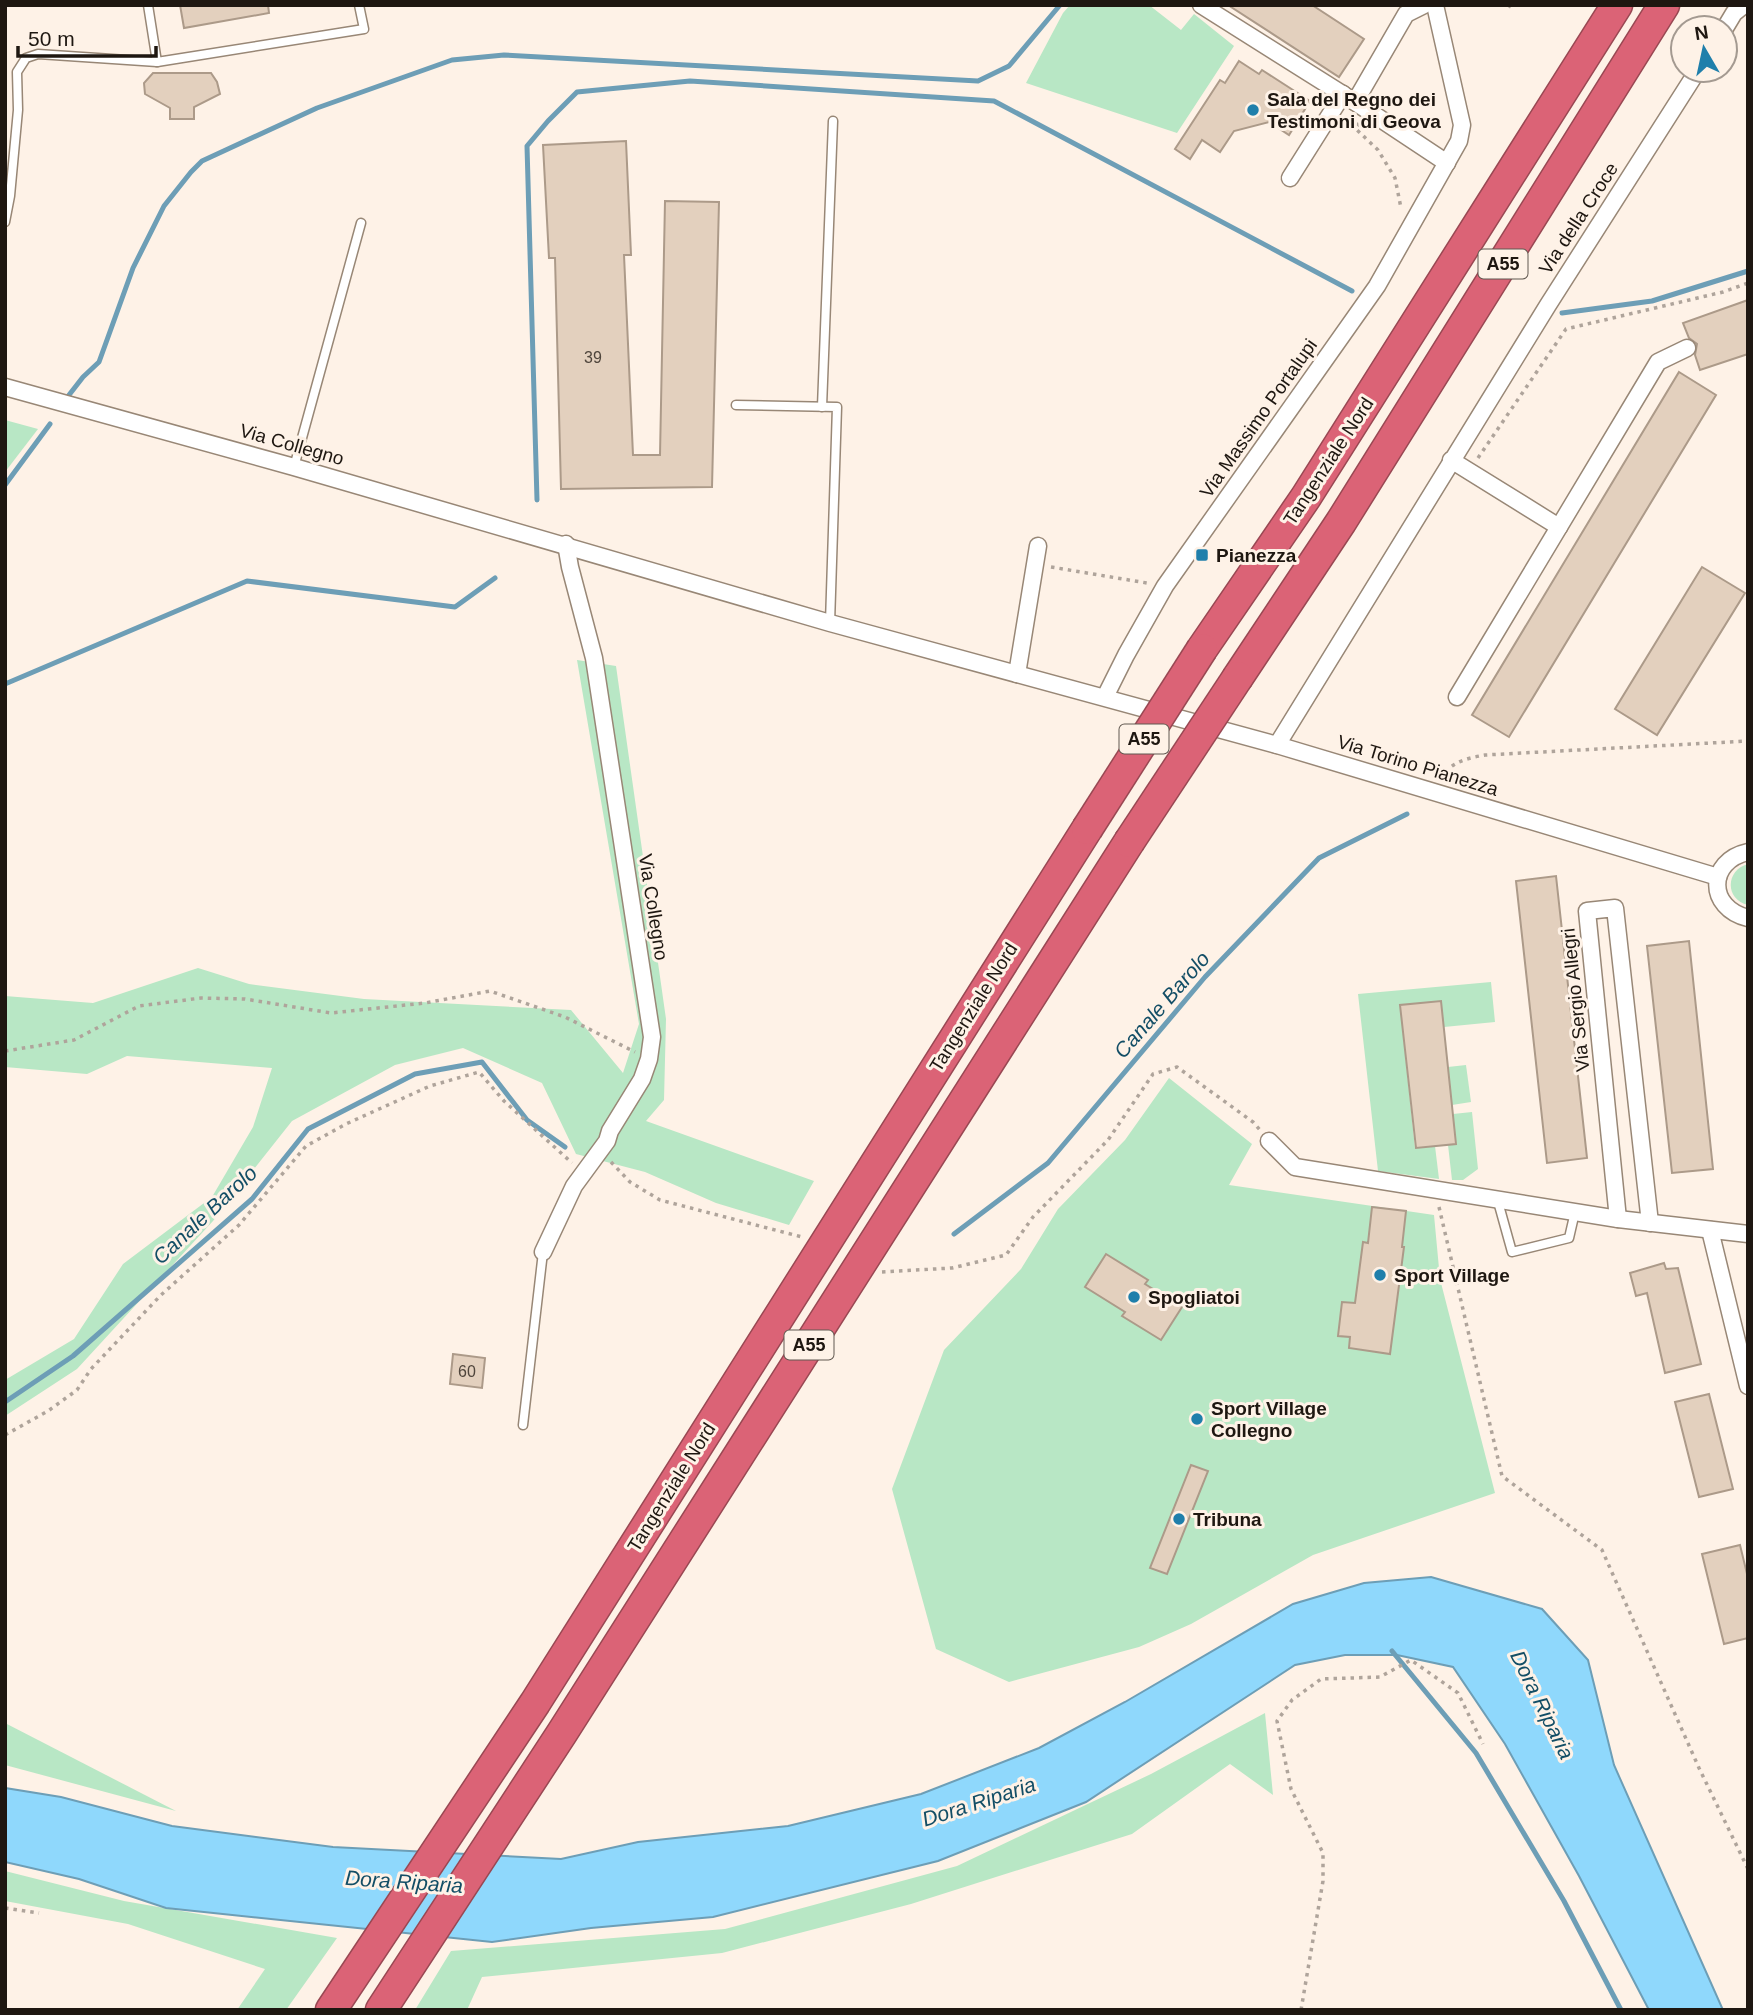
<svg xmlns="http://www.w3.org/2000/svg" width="1753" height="2015" viewBox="0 0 1753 2015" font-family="Arial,sans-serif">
	<rect width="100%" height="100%" fill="#fef2e7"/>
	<g fill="#b8e7c5">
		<path d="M1070 5H1149L1181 30 1194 14 1234 46 1177 133 1026 83 1063 13Z"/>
		<path d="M5 420 38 429 5 472Z"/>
		<path d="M577 660 616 666 666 1019 664 1100 646 1121 814 1181 789 1225 716 1203 645 1172 576 1154 542 1083 463 1048 395 1065 292 1121 213 1221 77 1369 5 1416V1380L74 1339 123 1264 212 1197 253 1127 272 1068 127 1056 87 1074 5 1067V996L93 1003 198 968 249 984 364 999 571 1010 623 1073 639 1024Z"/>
		<path d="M1748 864V905C1725 900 1725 870 1748 864Z"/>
		<path d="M1491 982 1495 1022 1444 1027 1400 1006 1415 1148 1435 1146 1439 1179 1378 1171 1358 994Z"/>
		<path d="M1466 1065 1471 1102 1452 1105 1448 1067Z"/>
		<path d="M1169 1078 1252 1144 1229 1185 1434 1215 1440 1279 1495 1493 1313 1555 1191 1624 1139 1647 1009 1682 936 1649 892 1489 944 1350 1021 1269 1058 1209 1125 1140Z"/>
		<path d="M1472 1112 1478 1169 1463 1180H1452L1448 1145 1456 1144 1453 1114Z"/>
		<path d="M1265 1713 1273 1795 1230 1764 1132 1834 911 1904 722 1953 482 1977 467 2010H415L451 1951 725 1929 957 1866 1151 1774Z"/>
		<path d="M5 1723 176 1811 5 1765Z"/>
		<path d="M5 1871 124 1901 337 1938 286 2010H237L265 1969 128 1924 5 1901Z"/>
	</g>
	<path fill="#8fd8fc" stroke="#6d9eb6" stroke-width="2" d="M1431 1577 1542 1609 1588 1660 1614 1765 1723 2010H1649L1579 1876 1505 1744 1453 1667 1397 1655H1345L1295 1665 1086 1802 938 1861 713 1917 591 1928 492 1942 166 1908 79 1879 5 1862V1788L61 1797 172 1826 333 1847 561 1859 638 1842 788 1826 921 1794 1039 1748 1125 1702 1293 1604 1364 1583Z"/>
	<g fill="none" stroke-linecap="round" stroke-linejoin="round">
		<g stroke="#6d9eb6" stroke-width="5">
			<path d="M1562 313 1652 301 1748 271"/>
			<path d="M69 395 83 377 99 362 133 268 164 206 191 172 202 161 317 108 452 60 504 55 978 81 1009 66 1060 5"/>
			<path d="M5 485 50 424"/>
			<path d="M537 500 527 146 548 121 577 92 690 81 994 101 1352 291"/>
			<path d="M5 684 247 581 455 607 495 578"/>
			<path d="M954 1234 1048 1163 1205 977 1319 858 1407 814"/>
			<path d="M5 1402 73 1356 252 1199 308 1129 415 1074 482 1062 527 1120 565 1147"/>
			<path d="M1392 1651 1476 1753 1564 1901 1621 2010"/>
		</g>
	</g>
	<g fill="#e3d0be" stroke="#ac9a89" stroke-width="2">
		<path d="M180 5H268L269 13 184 28Z"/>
		<path d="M1228 5H1312L1364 39 1339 77Z"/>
		<path d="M1239 61 1259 74 1262 70 1310 101 1289 135 1269 122 1234 131 1220 152 1202 140 1190 159 1175 149 1220 80 1225 83Z"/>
		<path d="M153 73H211L217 82 220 94 194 107V119H170V108L145 94 144 83Z"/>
		<path d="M626 141 631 255H624L633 455H660L665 201 719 202 712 487 561 489 555 258H549L543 145Z"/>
		<path d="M1748 300V354L1700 370 1695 355 1697 344 1689 338 1683 323Z"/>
		<path d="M1679 372 1716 395 1509 737 1472 715Z"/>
		<path d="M1702 567 1745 593 1657 735 1615 709Z"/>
		<path d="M1556 876 1587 1158 1547 1163 1516 881Z"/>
		<path d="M1689 941 1713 1169 1672 1173 1647 946Z"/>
		<path d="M1441 1001 1456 1144 1416 1148 1400 1005Z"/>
		<path d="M1372 1207 1406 1211 1402 1247H1404L1390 1354 1349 1348 1350 1337 1338 1336 1342 1302 1355 1303 1363 1242 1368 1243Z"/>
		<path d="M1106 1254 1148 1280 1145 1284 1182 1307 1161 1340 1122 1316 1125 1312 1085 1287Z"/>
		<path d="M1664 1263 1666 1269 1678 1268 1701 1364 1665 1373 1647 1293 1636 1296 1630 1273Z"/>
		<path d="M453 1354 485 1358 482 1388 450 1384Z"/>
		<path d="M1709 1394 1733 1489 1699 1497 1675 1402Z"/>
		<path d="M1191 1465 1208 1471 1167 1574 1150 1568Z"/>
		<path d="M1740 1545 1748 1578V1638L1724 1644 1702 1554Z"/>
	</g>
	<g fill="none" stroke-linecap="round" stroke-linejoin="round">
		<defs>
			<g id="service">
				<path d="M148 5 157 62 364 29 359 5"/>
				<path d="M5 222 10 196 18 110 17 72 26 58 38 54 157 62"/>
				<path d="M736 405 837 407 830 623"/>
				<path d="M822 407 833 121"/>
				<path d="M294 467 361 223"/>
				<path d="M1497 1198 1512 1252 1569 1238 1575 1212"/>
				<path d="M523 1425 543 1252"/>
			</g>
			<g id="minor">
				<path d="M1201 5 1355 102"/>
				<path d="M1424 5 1406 14 1355 102 1447 163"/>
				<path d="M1725 28 1734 13 1744 5"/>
				<path d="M1290 178 1343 94"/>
				<path d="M5 387 294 467 830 623 1277 745 1718 877"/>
				<path d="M1451 460 1559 527"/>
				<path d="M1017 674 1038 546"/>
				<path d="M1105 697 1126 655 1165 586 1377 286 1459 141 1462 125 1435 5"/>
				<path d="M1457 697 1658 362 1687 348"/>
				<path d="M1277 745 1548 305 1698 70"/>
				<path d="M1748 852C1707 861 1707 908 1748 918"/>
				<path d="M1269 1141 1295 1167 1618 1219 1748 1234"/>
				<path d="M1618 1219 1587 911 1615 908 1650 1223"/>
				<path d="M1710 1230 1748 1386"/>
				<path d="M543 1252 574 1186 607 1141 610 1131 642 1079 649 1059 652 1037 594 658 570 567 566 544"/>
			</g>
			<g id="motorway">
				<path d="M1202 649 1306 497 1617 5"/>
				<path d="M1238 677 1341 522 1664 5"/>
				<path d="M331 2010 535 1703 1087 829"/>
				<path d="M381 2010 562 1733 1129 842"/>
			</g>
		</defs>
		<use href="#service" stroke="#988776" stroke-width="11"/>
		<use href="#minor" stroke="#988776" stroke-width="19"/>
		<use href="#motorway" stroke="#994853" stroke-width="33"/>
		<g stroke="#afa49b" stroke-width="3.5" stroke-dasharray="3.5 5" stroke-linecap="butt">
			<path d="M1508 5 1511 7 1515 5"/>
			<path d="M1359 123 1356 129 1378 150 1395 178 1401 208"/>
			<path d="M1478 458 1566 329 1723 292 1748 283"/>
			<path d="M1051 567 1147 583"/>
			<path d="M1441 779C1449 762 1468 758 1485 755L1748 741"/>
			<path d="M5 1051 74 1040 139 1006 201 998 245 999 331 1013 425 1003 490 991 565 1017 635 1052"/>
			<path d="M611 1162 630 1182 660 1200 802 1237"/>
			<path d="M1439 1207 1502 1476 1602 1550 1699 1768 1748 1869"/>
			<path d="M882 1272 952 1268 1006 1255 1033 1217 1108 1140 1153 1074 1177 1067 1253 1122 1260 1130"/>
			<path d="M5 1435 48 1411 77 1390 91 1369 161 1295 239 1225 306 1146 346 1124 430 1086 479 1072 504 1101 572 1163"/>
			<path d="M5 1908 39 1913"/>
			<path d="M1301 2010 1323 1881V1853L1291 1789 1277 1721 1292 1700 1321 1679 1380 1677 1411 1660 1458 1693 1483 1744"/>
		</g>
		<use href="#service" stroke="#fff" stroke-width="8"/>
		<use href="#minor" stroke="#fff" stroke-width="16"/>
		<use href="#motorway" stroke="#db6376" stroke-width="30"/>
		<defs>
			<g id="motorway-bridge">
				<path d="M1087 829 1202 649"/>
				<path d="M1129 842 1238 677"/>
			</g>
		</defs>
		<use href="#motorway-bridge" stroke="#994853" stroke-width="33" stroke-linecap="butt"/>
		<use href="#motorway-bridge" stroke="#db6376" stroke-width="30"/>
	</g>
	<g fill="#1f7fab" stroke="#fef2e7" stroke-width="2.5">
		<circle cx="1253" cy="110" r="7"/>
		<rect x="1195" y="548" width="14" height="14" rx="3.5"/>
		<circle cx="1380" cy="1275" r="7"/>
		<circle cx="1134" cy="1297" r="7"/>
		<circle cx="1197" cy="1419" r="7"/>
		<circle cx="1179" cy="1519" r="7"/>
	</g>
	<g text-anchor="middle" stroke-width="6" stroke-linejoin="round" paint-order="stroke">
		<g font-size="16" fill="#4f453c">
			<text x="593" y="363">39</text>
			<text x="467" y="1377">60</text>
		</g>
		<g fill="#fef2e7" stroke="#615951" stroke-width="2">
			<rect x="1478.5" y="249.5" width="49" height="29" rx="5"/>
			<rect x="1119.5" y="724.5" width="49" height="29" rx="5"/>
			<rect x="784.5" y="1330.5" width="49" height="29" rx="5"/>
		</g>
		<g font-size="18" font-weight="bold" fill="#1e1711">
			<text x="1503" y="270">A55</text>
			<text x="1144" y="745">A55</text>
			<text x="809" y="1351">A55</text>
		</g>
		<g font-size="19" font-weight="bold" fill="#1e1711" stroke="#fef2e7" text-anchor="start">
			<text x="1267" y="106">Sala del Regno dei<tspan x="1267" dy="22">Testimoni di Geova</tspan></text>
			<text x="1216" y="562">Pianezza</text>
			<text x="1394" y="1282">Sport Village</text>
			<text x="1148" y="1304">Spogliatoi</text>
			<text x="1211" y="1415">Sport Village<tspan x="1211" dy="22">Collegno</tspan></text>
			<text x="1193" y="1526">Tribuna</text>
		</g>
		<g font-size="19" fill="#1e1711" stroke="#fef2e7">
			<text transform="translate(1578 218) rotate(-57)" y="7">Via della Croce</text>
			<text transform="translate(1258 418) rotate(-55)" y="7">Via Massimo Portalupi</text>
			<text transform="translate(292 444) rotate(16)" y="7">Via Collegno</text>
			<text transform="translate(1328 461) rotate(-57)" y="7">Tangenziale Nord</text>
			<text transform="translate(1418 765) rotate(17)" y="7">Via Torino Pianezza</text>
			<text transform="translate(654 907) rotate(81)" y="7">Via Collegno</text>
			<text transform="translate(1575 1000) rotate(-96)" y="7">Via Sergio Allegri</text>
			<text transform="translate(973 1007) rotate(-58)" y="7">Tangenziale Nord</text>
			<text transform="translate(671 1487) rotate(-58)" y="7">Tangenziale Nord</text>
		</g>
		<g font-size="21" font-style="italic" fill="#134e66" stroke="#fef2e7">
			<text transform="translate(1162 1005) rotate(-49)" y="7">Canale Barolo</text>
			<text transform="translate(205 1215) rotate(-43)" y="7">Canale Barolo</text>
			<text transform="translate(1542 1705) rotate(64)" y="7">Dora Riparia</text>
			<text transform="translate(979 1802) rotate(-18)" y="7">Dora Riparia</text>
			<text transform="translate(404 1882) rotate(4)" y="7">Dora Riparia</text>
		</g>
	</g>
	<rect width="1753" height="2015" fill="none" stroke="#1e1711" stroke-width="14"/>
	<g transform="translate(1704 49) rotate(351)"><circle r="33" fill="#fef2e7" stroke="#a49a91" stroke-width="2"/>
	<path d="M0-5L12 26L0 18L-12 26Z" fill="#1f7fab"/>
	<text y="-10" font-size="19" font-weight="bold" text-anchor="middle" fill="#1e1711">N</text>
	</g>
	<path d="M18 46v10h138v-10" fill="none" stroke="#1e1711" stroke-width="3.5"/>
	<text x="28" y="46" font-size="21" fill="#1e1711" stroke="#fef2e7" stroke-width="5" paint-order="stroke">50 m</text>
</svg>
